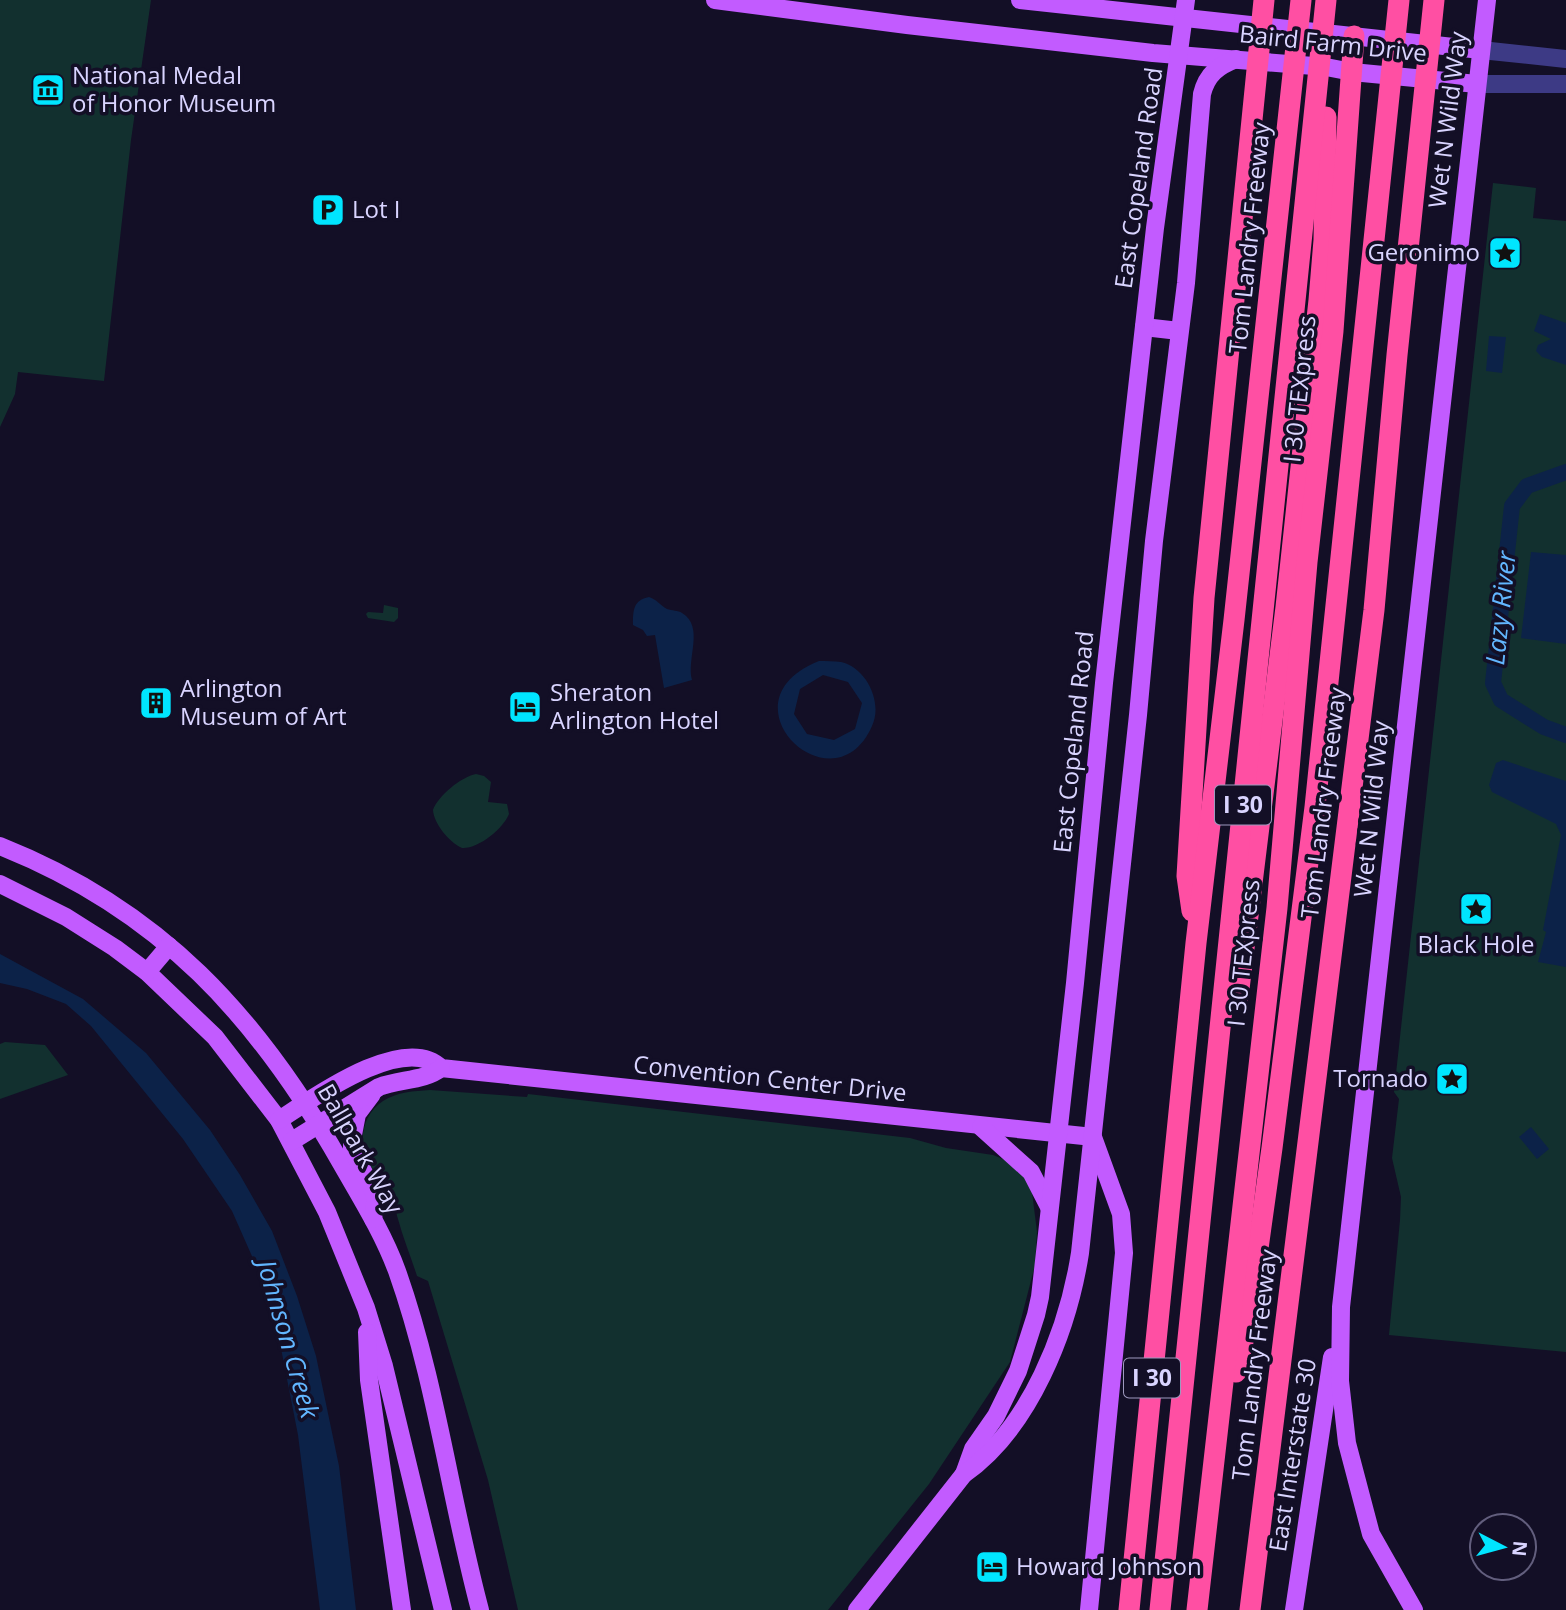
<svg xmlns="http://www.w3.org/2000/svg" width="1566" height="1610" viewBox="0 0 1566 1610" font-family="'Open Sans',sans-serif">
	<rect width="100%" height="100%" fill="#130f26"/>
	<g fill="#12302f">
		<path d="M0 0H151L131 140 104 381 18 372 15 394 0 427Z"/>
		<path d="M1493 183 1536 188 1533 218 1566 221V1352L1389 1335 1400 1220 1401 1197 1392 1158 1399 1099 1394 1092Z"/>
		<path d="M384 605 398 608V618L394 622 368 618 366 614 368 612 383 613Z"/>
		<path d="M476 774 484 776 491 782 488 802 507 804 509 814C503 829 478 849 462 848 449 842 434 824 433 810 438 796 461 777 476 774Z"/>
		<path d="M5 1042 45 1045 68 1075 0 1099V1044Z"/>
		<path d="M430 1090 527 1097 528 1094 910 1138 946 1148 993 1155 1018 1165 1032 1192 1037 1232 1035 1265 1010 1362 929 1484 828 1610H518L488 1480 428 1281 417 1276C411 1257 403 1238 398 1219 395 1211 396 1202 393 1193 388 1182 379 1177 372 1168 356 1147 361 1115 383 1101 397 1092 414 1091 430 1090Z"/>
	</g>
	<g fill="#0c2248" fill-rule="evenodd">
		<path d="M1540 314 1566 323V365L1542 357 1536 351 1538 345 1551 339 1534 331Z"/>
		<path d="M1489 336 1506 337 1502 373 1486 371Z"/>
		<path d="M1531 552 1566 555V644L1521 638Z"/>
		<path d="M649 597C656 599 660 605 667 609 672 611 678 610 682 613 705 627 686 659 692 680L664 688 655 635 647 636 643 630 633 625C633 611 633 600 649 597Z"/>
		<path d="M819 661C826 661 834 661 841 662 867 668 883 703 872 726 834 813 716 702 819 661ZM823 675 848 682 862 703 855 729 834 740 807 734 794 714 800 689Z"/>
		<path d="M1503 760 1566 781V967L1538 962 1546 932 1543 930 1561 835 1556 824 1492 792 1489 785 1496 763Z"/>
		<path d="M0 954 83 999 146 1053 210 1130 240 1175 272 1231 297 1296 316 1356 339 1466 356 1610H320L298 1435 277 1328 266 1288 232 1211 183 1139 91 1026 66 1004 27 989 0 983Z"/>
		<path d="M1531 1127 1549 1149 1537 1159 1519 1137Z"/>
	</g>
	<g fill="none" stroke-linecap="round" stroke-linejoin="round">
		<path stroke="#0c2248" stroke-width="16" d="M1566 472 1527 486 1512 506 1493 683 1501 700 1544 727 1566 735"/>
		<g stroke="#3d3a85" stroke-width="18">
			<path d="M1481 50 1566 59"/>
			<path d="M1477 84H1566"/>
		</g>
		<g stroke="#c25bff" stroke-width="18">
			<path d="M715 0 907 25 1153 53 1326 67 1352 72 1477 84"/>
			<path d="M1020 0 1481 50"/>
			<path d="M1144 327 1179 331"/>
			<path d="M0 846C161 910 257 1016 341 1163 361 1198 383 1233 397 1271 436 1381 450 1498 480 1610"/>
			<path d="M0 884 66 917 115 948 147 972 215 1037 279 1120 327 1212 366 1308 384 1366 443 1610"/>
			<path d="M147 972 169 946"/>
			<path d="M372 1094 357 1114 352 1140V1150L376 1196 373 1219"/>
			<path d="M279 1120C313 1098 404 1032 441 1068L1093 1137 1121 1214 1124 1253 1089 1610"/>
			<path d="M981 1127 1031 1172 1049 1207"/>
			<path d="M292 1141 379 1087C399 1079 425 1081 441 1068"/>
			<path d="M367 1332 369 1380 402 1610"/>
			<path d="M964 1474 973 1449 996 1416 1018 1371 1036 1315 1040 1297 1075 983 1104 683 1155 228 1186 0"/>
			<path d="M857 1610 964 1474C1030 1428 1068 1330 1080 1253L1138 715 1154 541 1186 283 1202 94C1207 74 1218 66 1236 59"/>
			<path d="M1294 1610 1332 1357"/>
			<path d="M1414 1610 1371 1534 1347 1443 1340 1381 1341 1307 1487 0"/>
		</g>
		<g stroke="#ff4fa3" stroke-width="21">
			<path d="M1192 911 1187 876 1204 598 1264 0"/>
			<path d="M1238 997 1286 607 1319 300 1324 240 1326 117"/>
			<path d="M1236 1372 1248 1320 1272 1148 1315 807 1399 0"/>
			<path d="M1129 1610 1196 943 1234 620 1301 0"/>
			<path d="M1160 1610 1326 0"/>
			<path d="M1197 1610 1277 908 1307 562 1333 331 1354 36"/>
			<path d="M1250 1610 1374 610 1397 355 1434 0"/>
		</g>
	</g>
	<defs>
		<symbol id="museum-square" viewBox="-11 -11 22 22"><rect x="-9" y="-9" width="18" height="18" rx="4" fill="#00e5ff" stroke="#130f26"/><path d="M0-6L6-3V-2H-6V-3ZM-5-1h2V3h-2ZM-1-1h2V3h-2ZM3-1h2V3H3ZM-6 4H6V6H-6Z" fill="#111"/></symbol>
		<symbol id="parking-square" viewBox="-11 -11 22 22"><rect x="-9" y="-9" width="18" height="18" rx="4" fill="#00e5ff" stroke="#130f26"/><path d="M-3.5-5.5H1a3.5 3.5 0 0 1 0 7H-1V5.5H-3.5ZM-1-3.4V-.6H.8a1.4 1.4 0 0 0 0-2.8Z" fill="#111"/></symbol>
		<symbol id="sight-square" viewBox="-11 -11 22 22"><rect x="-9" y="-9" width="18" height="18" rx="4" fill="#00e5ff" stroke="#130f26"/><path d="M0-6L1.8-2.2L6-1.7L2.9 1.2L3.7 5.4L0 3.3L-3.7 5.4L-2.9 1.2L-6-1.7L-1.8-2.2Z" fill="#111"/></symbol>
		<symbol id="building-square" viewBox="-11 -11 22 22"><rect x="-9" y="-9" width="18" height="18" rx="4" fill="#00e5ff" stroke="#130f26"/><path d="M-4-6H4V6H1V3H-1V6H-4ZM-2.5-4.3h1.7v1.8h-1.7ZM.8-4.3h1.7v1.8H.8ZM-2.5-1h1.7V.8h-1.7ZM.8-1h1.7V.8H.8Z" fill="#111"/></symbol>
		<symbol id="hotel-square" viewBox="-11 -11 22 22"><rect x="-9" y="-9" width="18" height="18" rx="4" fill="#00e5ff" stroke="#130f26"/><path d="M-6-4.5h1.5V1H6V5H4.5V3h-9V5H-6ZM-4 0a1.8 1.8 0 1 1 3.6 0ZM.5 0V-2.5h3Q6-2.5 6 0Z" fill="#111"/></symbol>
	</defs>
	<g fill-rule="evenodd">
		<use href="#museum-square" x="29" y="71" width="38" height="38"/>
		<use href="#parking-square" x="309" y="191" width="38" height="38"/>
		<use href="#sight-square" x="1486" y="234" width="38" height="38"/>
		<use href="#building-square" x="137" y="684" width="38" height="38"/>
		<use href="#hotel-square" x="506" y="688" width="38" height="38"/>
		<use href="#sight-square" x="1457" y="890" width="38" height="38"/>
		<use href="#sight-square" x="1433" y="1060" width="38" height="38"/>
		<use href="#hotel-square" x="973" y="1548" width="38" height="38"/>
	</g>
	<g text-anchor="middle" stroke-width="7" stroke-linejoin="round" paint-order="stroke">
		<g fill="#130f26" stroke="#9e99be" stroke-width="2">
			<rect x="1215" y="785.5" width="56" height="39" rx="5"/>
			<rect x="1124" y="1358.5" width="56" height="39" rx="5"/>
		</g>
		<g font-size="23" font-weight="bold" fill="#d9d4ff">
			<text x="1243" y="813">I 30</text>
			<text x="1152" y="1386">I 30</text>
		</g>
		<g font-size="24" fill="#d9d4ff" stroke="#130f26">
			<text transform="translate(1333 44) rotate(6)" y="8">Baird Farm Drive</text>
			<text transform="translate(1448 120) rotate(-83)" y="8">Wet N Wild Way</text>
			<text transform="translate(1139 178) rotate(-82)" y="8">East Copeland Road</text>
			<text transform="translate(1250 238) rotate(-84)" y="8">Tom Landry Freeway</text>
			<text transform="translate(1300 389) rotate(-84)" y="8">I 30 TEXpress</text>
			<text transform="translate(1074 742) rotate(-84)" y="8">East Copeland Road</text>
			<text transform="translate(1324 803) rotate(-83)" y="8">Tom Landry Freeway</text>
			<text transform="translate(1372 809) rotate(-84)" y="8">Wet N Wild Way</text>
			<text transform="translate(1244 953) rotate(-84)" y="8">I 30 TEXpress</text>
			<text transform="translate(770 1079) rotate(6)" y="8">Convention Center Drive</text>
			<text transform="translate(360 1149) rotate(60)" y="8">Ballpark Way</text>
			<text transform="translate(1255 1365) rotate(-83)" y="8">Tom Landry Freeway</text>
			<text transform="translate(1293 1455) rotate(-81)" y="8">East Interstate 30</text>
		</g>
		<g font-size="24" fill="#d9d4ff" stroke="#130f26" text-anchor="start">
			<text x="72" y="84">National Medal<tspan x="72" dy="28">of Honor Museum</tspan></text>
			<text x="352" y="218">Lot I</text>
			<text x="1480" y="261" text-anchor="end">Geronimo</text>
			<text x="180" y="697">Arlington<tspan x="180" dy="28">Museum of Art</tspan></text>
			<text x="550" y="701">Sheraton<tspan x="550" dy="28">Arlington Hotel</tspan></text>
			<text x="1476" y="953" text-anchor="middle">Black Hole</text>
			<text x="1428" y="1087" text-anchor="end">Tornado</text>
			<text x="1016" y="1575">Howard Johnson</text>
		</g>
		<g font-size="26" font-style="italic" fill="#62b6ff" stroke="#130f26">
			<text transform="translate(1501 608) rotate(-84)" y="9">Lazy River</text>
			<text transform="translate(288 1339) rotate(74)" y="9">Johnson Creek</text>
		</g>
	</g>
	<g transform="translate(1503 1547) rotate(96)"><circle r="33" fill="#130f26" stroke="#625e7d" stroke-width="2"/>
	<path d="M0-5L12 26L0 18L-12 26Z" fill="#00e5ff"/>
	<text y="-10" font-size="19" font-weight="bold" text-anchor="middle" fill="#d9d4ff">N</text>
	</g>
</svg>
